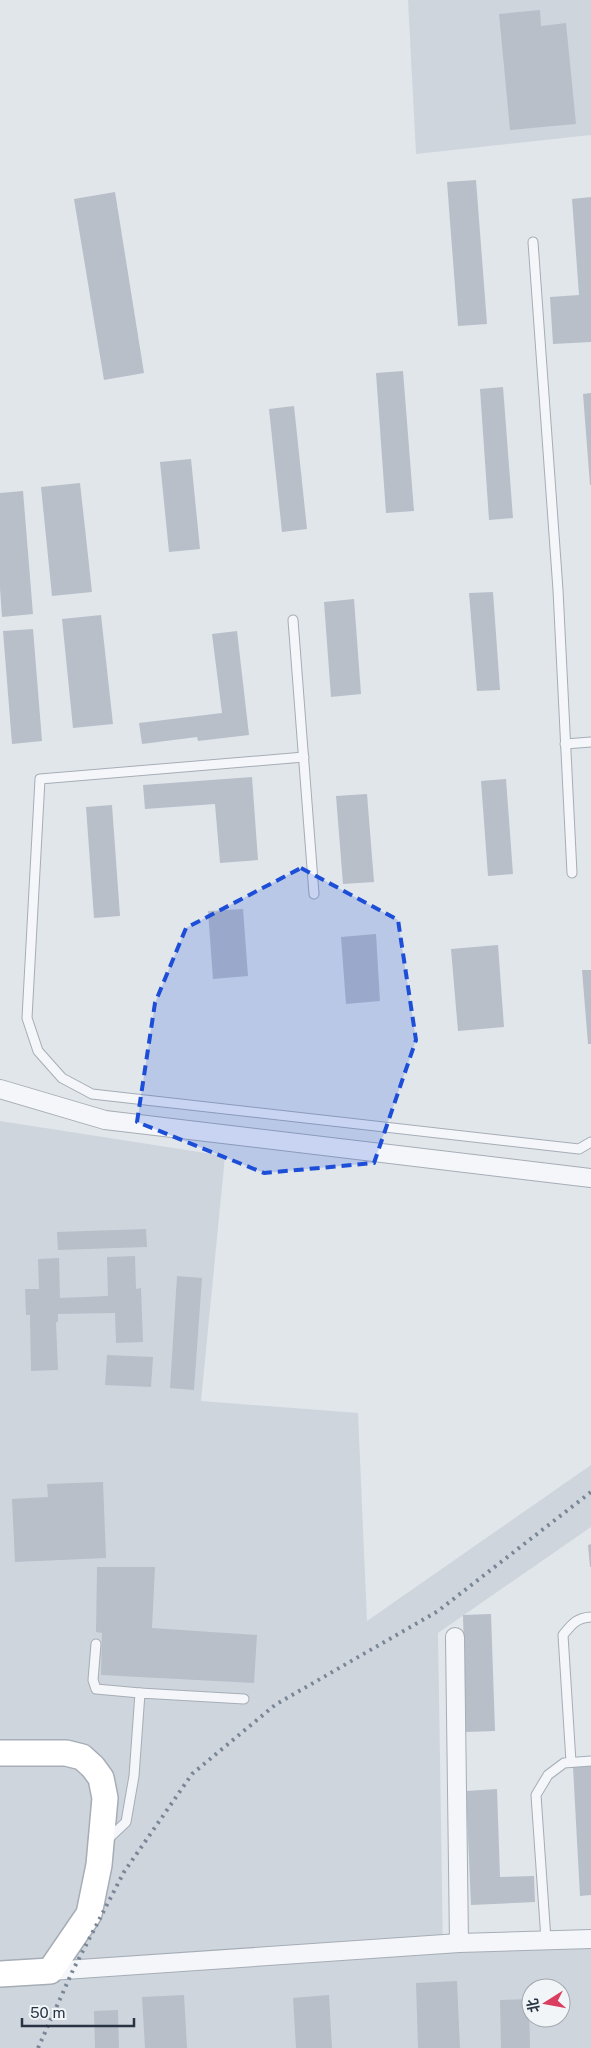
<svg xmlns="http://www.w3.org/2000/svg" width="591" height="2048" viewBox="0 0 591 2048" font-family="'Public Sans','Noto Sans SC',sans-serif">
	<rect width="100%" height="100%" fill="#e1e6eb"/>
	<g fill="#cfd5dd" fill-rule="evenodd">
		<path d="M408 0H591V135L416 154Z"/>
		<path d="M0 1121 225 1156 201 1401 358 1413 367 1621 591 1465V1527L438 1633 443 1953 591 1948V2048H0ZM531 1988H561V2018H531Z"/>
	</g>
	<g fill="#b8bfc9">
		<path d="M540 10 541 26 566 23 576 124 510 130 499 14Z"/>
		<path d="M476 180 487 324 458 326 447 182Z"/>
		<path d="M115 192 144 373 104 380 74 199Z"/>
		<path d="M591 197V342L553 344 550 297 579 295 572 199Z"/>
		<path d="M403 371 414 511 386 513 376 373Z"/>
		<path d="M503 387 513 518 489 520 480 389Z"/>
		<path d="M591 393V485H590L583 394Z"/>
		<path d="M294 406 307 529 282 532 269 409Z"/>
		<path d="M191 459 200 549 169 552 160 462Z"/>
		<path d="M80 483 92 592 52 596 41 487Z"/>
		<path d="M23 491 33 614 2 617 0 588V493Z"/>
		<path d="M493 592 500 690 477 691 469 593Z"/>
		<path d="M354 599 361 694 331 697 324 602Z"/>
		<path d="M101 615 113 724 73 728 62 619Z"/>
		<path d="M33 629 42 741 12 744 3 631Z"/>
		<path d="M237 631 249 735 198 741 197 737 142 744 139 723 222 713 212 634Z"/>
		<path d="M252 777 258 860 220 863 215 804 145 809 143 785Z"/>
		<path d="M506 779 513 874 488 876 481 781Z"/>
		<path d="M367 794 374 882 343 884 336 796Z"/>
		<path d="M112 805 120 916 94 918 86 807Z"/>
		<path d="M243 909 248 976 213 979 208 911Z"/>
		<path d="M376 934 380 1001 346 1004 341 937Z"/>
		<path d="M498 945 504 1027 458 1031 451 949Z"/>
		<path d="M582 970H591V1044H588Z"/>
		<path d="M146 1229 147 1247 58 1250 57 1232Z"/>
		<path d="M135 1256 136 1289 141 1288 143 1342 116 1343 115 1313 58 1314V1322H56L58 1370 31 1371 30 1315H26L25 1289H39L38 1259 59 1258 60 1298 108 1296 107 1257Z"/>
		<path d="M177 1276 202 1278 194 1390 170 1388Z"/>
		<path d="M107 1355 153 1357 151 1387 105 1385Z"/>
		<path d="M103 1482 106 1558 15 1562 12 1499 48 1497 47 1484Z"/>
		<path d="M591 1544V1567H590L588 1545Z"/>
		<path d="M97 1567H155L152 1628 257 1635 254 1683 101 1675 102 1633 96 1632Z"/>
		<path d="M491 1614 495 1731 466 1732 463 1615Z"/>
		<path d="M591 1766V1895L580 1896 573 1767Z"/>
		<path d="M497 1789 500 1877 534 1876 535 1902 471 1905 466 1791Z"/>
		<path d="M457 1981 460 2048H418L416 1983Z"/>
		<path d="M184 1995 187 2048H145L142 1997Z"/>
		<path d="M329 1995 332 2048H296L293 1998Z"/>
		<path d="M529 1999 530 2048H501L500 2000Z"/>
		<path d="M118 2010 119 2048H95L94 2011Z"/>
	</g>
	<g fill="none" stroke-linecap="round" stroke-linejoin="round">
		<defs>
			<g id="lane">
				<path d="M533 242 558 590 572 873"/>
				<path d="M293 620 314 894"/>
				<path d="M565 744 591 742"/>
				<path d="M304 757 40 779 27 1018 38 1051 62 1078 92 1094 579 1149 591 1142"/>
				<path d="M96 1644 93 1680 96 1689 140 1693"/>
				<path d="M571 1762 563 1635C572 1624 576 1618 591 1617"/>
				<path d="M106 1841 126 1822 134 1776 140 1693 244 1699"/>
				<path d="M546 1940 536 1795 548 1775 564 1763 591 1761"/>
			</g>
			<g id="street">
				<path d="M0 1089 105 1120 591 1178"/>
				<path d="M455 1637 459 1943"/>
				<path d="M50 1971 459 1943 591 1939"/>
			</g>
			<path id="secondary" d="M0 1974 50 1971 89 1914 99 1865 105 1798 101 1778 93 1767 82 1757 66 1753H1"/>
		</defs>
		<use href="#lane" stroke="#a6adb6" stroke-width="11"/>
		<use href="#street" stroke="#a6adb6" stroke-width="20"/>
		<use href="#secondary" stroke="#a6adb6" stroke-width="28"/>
		<use href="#lane" stroke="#f4f6f9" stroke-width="9"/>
		<use href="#street" stroke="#f4f6f9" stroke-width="18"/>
		<use href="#secondary" stroke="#fff" stroke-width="25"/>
		<path stroke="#798696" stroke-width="4" stroke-dasharray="2.5 5" stroke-linecap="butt" d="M38 2048 73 1970 124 1872 192 1774 275 1705 438 1611 591 1492"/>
	</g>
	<path fill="#1d4ed8" fill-opacity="0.2" stroke="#1d4ed8" stroke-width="4" stroke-dasharray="10 6" stroke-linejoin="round" d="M301 868 398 920 416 1040 374 1163 264 1173 137 1122 155 1003 186 928Z"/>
	<g transform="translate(546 2003) rotate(259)"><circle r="24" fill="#f1f5f8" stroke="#a1a8b0"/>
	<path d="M0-4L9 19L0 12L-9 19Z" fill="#d93e60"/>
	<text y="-8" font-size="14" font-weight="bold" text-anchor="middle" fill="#283444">北</text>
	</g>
	<path d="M22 2018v8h112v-8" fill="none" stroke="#283444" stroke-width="2.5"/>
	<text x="30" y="2018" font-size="15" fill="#283444" stroke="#f1f5f8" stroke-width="4" paint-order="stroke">50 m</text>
</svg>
